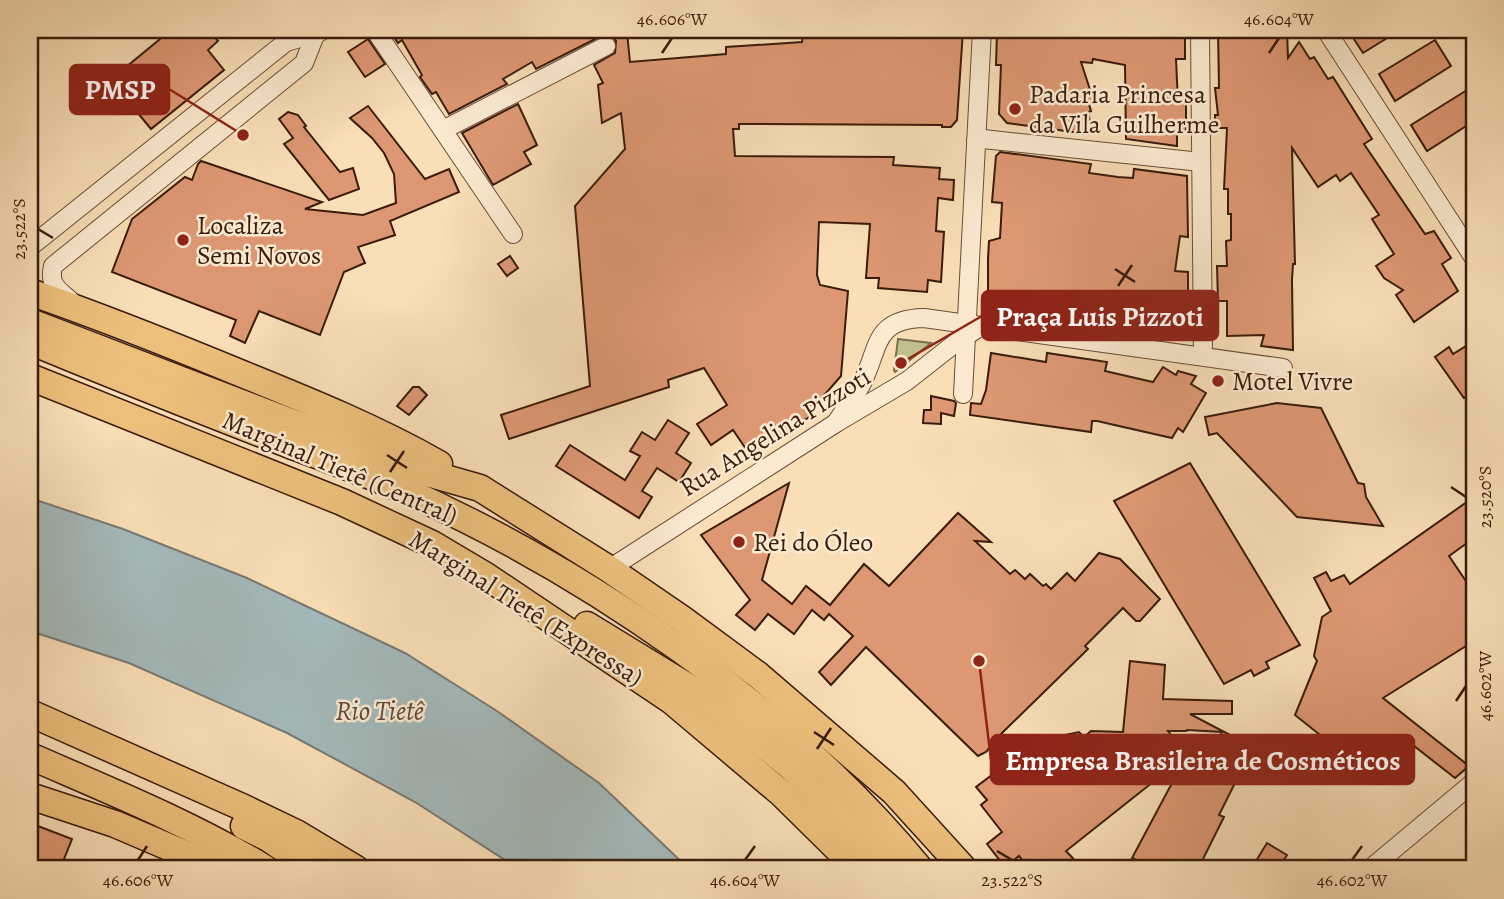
<svg xmlns="http://www.w3.org/2000/svg" width="1504" height="899" font-family="Alegreya,serif">
<style>
.green{fill:#c0c08c;stroke:#7d6e4c;stroke-width:2}
.water{fill:#a3b9ba;stroke:#797a74;stroke-width:2}
.building{fill:#dd9873;stroke:#3a1b0c;stroke-width:2}
.lines{fill:none;stroke-linecap:round;stroke-linejoin:round}
.minor-casing{stroke:#6a4c36;stroke-width:20}
.highway-casing{stroke:#3a1b0c;stroke-width:29}
.minor{stroke:#fbead0;stroke-width:18}
.highway{stroke:#ecbf7b;stroke-width:26}
.ticks{fill:none;stroke:#3a1b0c;stroke-width:2.5}
.poi-dot{fill:#8f2418;stroke:#fbead0;stroke-width:2.5}
.labels{text-anchor:middle;dominant-baseline:central;stroke-width:5;stroke-linejoin:round;paint-order:stroke}
.poi-label{font-size:26px;fill:#3a1b0c;stroke:#fbead0;text-anchor:start}
.street-label{font-size:26px;fill:#3a1b0c;stroke:#fbead0}
.water-label{font-size:28px;font-style:italic;fill:#5a4a40;stroke:#fbead0}
.leader{fill:none;stroke:#8f2418;stroke-width:2.5}
.callout-dot{fill:#8f2418;stroke:#fbead0;stroke-width:2.5}
.callout{fill:#8f2418;stroke:#8f2418;stroke-width:2.5}
.callout-label{font-size:28px;text-anchor:middle;font-weight:bold;fill:#fff}
.neatline{fill:none;stroke:#3a1b0c;stroke-width:2.5}
.ticks-label{font-size:18px;text-anchor:middle;fill:#3a1b0c}
</style>
<rect width="100%" height="100%" fill="#f9deb6"/>
<filter id="stains"><feTurbulence type="fractalNoise" baseFrequency=".00286" numOctaves="4"/><feColorMatrix values="0 0 0 0 .2 0 0 0 0 .09 0 0 0 0 .02 0 0 0 .5 -.17"/></filter>
<radialGradient id="worn" r=".72"><stop offset=".6" stop-color="#630" stop-opacity="0"/><stop offset="1" stop-color="#630" stop-opacity=".3"/></radialGradient>
<polygon class="green" points="898,339 931,343 895,372 894,370"/>
<polygon class="water" points="30,498 123,529 247,578 405,653 497,711 599,783 689,869 519,869 415,802 287,733 129,663 30,631"/>
<g class="building">
<polygon points="171,30 209,30 218,41 208,50 224,70 151,129 137,112 140,109 114,77"/>
<polygon points="389,30 619,30 619,32 627,32 630,62 726,54 726,47 802,42 803,30 833,30 851,33 851,30 963,30 957,120 951,127 942,127 942,125 739,124 739,129 733,129 735,156 894,157 893,165 940,168 939,179 954,180 953,200 938,198 936,231 944,232 941,282 928,280 927,292 878,288 879,278 866,278 870,224 819,222 817,275 820,285 848,291 841,376 820,400 806,408 811,416 750,455 733,430 711,445 697,424 727,405 704,368 668,380 669,387 509,439 501,415 590,386 575,206 625,149 621,113 602,123 598,85 603,83 594,65 615,53 616,41 612,36 601,36 536,69 532,62 503,79 507,84 449,114 436,92 432,94 420,77 422,75 402,40 398,43"/>
<polygon points="997,30 1185,30 1185,59 1176,59 1178,103 1186,103 1186,131 1177,132 1177,146 1126,139 1125,65 1093,59 1092,63 1081,62 1094,102 1089,104 1091,111 1088,112 1090,122 1085,123 1088,134 1007,123 999,114 1001,65 996,65"/>
<polygon points="1218,30 1287,30 1288,58 1299,42 1310,59 1314,57 1328,79 1333,77 1372,139 1364,144 1425,234 1434,231 1451,258 1442,264 1458,291 1414,322 1396,295 1403,290 1384,278 1376,266 1394,254 1372,219 1379,215 1351,173 1340,181 1336,175 1318,187 1292,148 1295,264 1293,264 1292,280 1293,350 1261,346 1264,335 1227,336 1227,301 1218,301 1217,266 1227,266 1226,241 1231,240 1231,214 1228,214 1228,189 1224,189 1227,128 1215,128 1215,115 1218,115 1215,88 1219,88"/>
<polygon points="1348,30 1400,30 1363,53"/>
<polygon points="368,39 385,64 365,77 348,52"/>
<polygon points="1435,40 1451,66 1395,101 1379,74"/>
<polygon points="1467,90 1474,101 1474,121 1427,151 1411,125"/>
<polygon points="518,104 537,145 524,152 531,164 493,185 462,133"/>
<polygon points="368,106 425,179 449,169 459,192 390,221 395,235 358,247 365,263 344,272 320,335 259,311 245,343 230,336 236,320 112,272 132,219 185,177 192,180 198,164 201,161 322,202 305,209 363,215 396,203 394,174 384,153 372,138 350,118"/>
<polygon points="288,112 298,115 306,126 304,127 340,172 353,168 359,189 329,200 284,144 293,138 279,119"/>
<polygon points="1000,152 1091,164 1089,173 1118,177 1133,178 1134,169 1187,176 1188,237 1180,236 1175,271 1188,272 1188,294 1186,300 1183,299 1179,332 1061,316 1063,305 1038,303 1037,312 994,305 988,295 988,259 989,241 1000,238 1002,203 992,202 996,156"/>
<polygon points="510,256 518,268 507,276 498,264"/>
<polygon points="1474,341 1474,391 1464,398 1435,357 1449,347 1453,354"/>
<polygon points="991,353 1046,362 1047,353 1107,362 1105,371 1153,382 1163,367 1176,375 1178,371 1196,376 1191,384 1206,393 1183,432 1178,428 1172,438 1097,421 1092,421 1091,432 970,415 971,403 981,404 986,390"/>
<polygon points="413,387 419,387 427,395 409,415 397,406"/>
<polygon points="931,396 954,401 956,403 954,416 941,413 941,424 923,423 924,410 931,410"/>
<polygon points="1277,403 1321,408 1358,483 1364,484 1366,497 1383,526 1297,517 1217,433 1209,435 1205,417"/>
<polygon points="668,420 689,433 676,453 691,463 679,482 657,468 642,491 652,497 639,518 556,466 570,445 625,480 640,456 630,451 642,432 655,440"/>
<polygon points="1190,463 1300,645 1266,662 1269,668 1254,676 1251,670 1224,684 1114,501"/>
<polygon points="789,483 762,580 792,604 806,586 830,605 864,564 889,586 958,513 991,542 975,541 1010,574 1015,570 1025,579 1030,574 1043,586 1046,584 1051,589 1067,573 1075,581 1099,553 1120,559 1160,599 1140,621 1136,621 1123,608 1085,646 1088,649 1002,733 986,752 978,756 866,647 831,685 819,672 853,636 829,614 824,620 812,610 794,634 768,614 755,630 736,615 750,600 701,535"/>
<polygon points="1474,497 1474,538 1449,556 1474,593 1474,641 1383,698 1469,766 1455,778 1400,735 1391,746 1374,737 1354,762 1295,715 1317,661 1314,656 1322,617 1331,611 1314,578 1326,572 1331,581 1344,575 1350,584"/>
<polygon points="1130,661 1165,665 1163,699 1232,701 1232,714 1190,714 1251,746 1243,767 1219,815 1224,817 1198,869 1154,869 1132,858 1187,755 1201,772 1222,732 1187,730 1186,731 1168,731 1187,755 1066,851 1083,869 1029,869 1019,856 1005,867 987,844 1002,832 981,805 987,800 976,787 1037,741 1079,732 1084,737 1091,731 1123,732"/>
<polygon points="30,823 72,839 60,869 30,869"/>
<polygon points="1267,843 1287,855 1278,869 1251,869"/>
</g>
<g class="lines">
<defs>
<g id="minor">
<polyline points="375,30 513,234"/>
<polyline points="1200,30 1203,355"/>
<polyline points="1326,30 1474,258"/>
<polyline points="443,130 606,46"/>
<polyline points="976,141 983,139 1201,162"/>
<polyline points="30,247 286,42 320,32"/>
<path d="M73,303C60,290 48,287 53,266L304,63L315,35"/>
<polyline points="963,394 982,30"/>
<path d="M836,423C844,410 854,398 861,385C880,349 872,319 924,318L1283,368"/>
<polyline points="609,569 836,423 907,381 958,341 980,327"/>
<polyline points="1370,869 1474,782"/>
</g>
<g id="highway">
<path d="M30,292C99,316 167,343 235,371C304,399 374,427 439,464"/>
<polyline points="30,322 366,451 417,470 480,488 609,569 682,619 758,675 894,792 964,869"/>
<path d="M30,341C116,377 203,411 290,445C327,459 363,472 399,488C587,571 790,710 920,869"/>
<polyline points="30,377 342,502 432,544 486,576 672,701 781,793 858,869"/>
<polyline points="587,625 703,696 790,766 894,869"/>
<polyline points="30,713 244,808 296,833 356,869"/>
<path d="M30,756C110,791 192,824 266,869"/>
<polyline points="30,796 115,824 220,869"/>
<polyline points="244,826 268,838 314,869"/>
</g>
</defs>
<use href="#minor" class="minor-casing"/>
<use href="#highway" class="highway-casing"/>
<use href="#minor" class="minor"/>
<use href="#highway" class="highway"/>
</g>
<path class="ticks" d="M662,53L672,38M1269,53L1279,38M38,229L53,238M1115,269L1135,282M1118,286L1132,265M387,455L407,468M390,472L404,451M1451,487L1466,497M1456,701L1466,686M814,732L834,745M817,749L831,728M997,851L1012,860M138,860L147,846M745,860L755,846M1352,860L1362,846"/>
<g class="poi-dot">
<circle cx="1015" cy="109" r="7"/>
<circle cx="183" cy="240" r="7"/>
<circle cx="1218" cy="381" r="7"/>
<circle cx="739" cy="542" r="7"/>
</g>
<g class="labels">
<g class="poi-label">
<text x="1029" y="94">Padaria Princesa<tspan x="1029" dy="30">da Vila Guilherme</tspan></text>
<text x="197" y="225">Localiza<tspan x="197" dy="30">Semi Novos</tspan></text>
<text x="1232" y="381">Motel Vivre</text>
<text x="753" y="542">Rei do Óleo</text>
</g>
<g class="street-label">
<text transform="translate(775 432) rotate(-32)">Rua Angelina Pizzoti</text>
<text transform="translate(340 468) rotate(23)">Marginal Tietê (Central)</text>
<text transform="translate(526 608) rotate(32)">Marginal Tietê (Expressa)</text>
</g>
<g class="water-label">
<text x="379" y="711">Rio Tietê</text>
</g>
</g>
<path class="leader" d="M243 135L169 89M901 363L982 316M979 661L991 760"/>
<g class="callout-dot">
<circle cx="243" cy="135" r="7"/>
<circle cx="901" cy="363" r="7"/>
<circle cx="979" cy="661" r="7"/>
</g>
<g class="callout">
<rect x="70" y="65" width="99" height="49" rx="7"/>
<rect x="982" y="291" width="236" height="49" rx="7"/>
<rect x="991" y="735" width="423" height="49" rx="7"/>
</g>
<g class="callout-label">
<text x="120" y="99">PMSP</text>
<text x="1100" y="326">Praça Luis Pizzoti</text>
<text x="1203" y="770">Empresa Brasileira de Cosméticos</text>
</g>
<rect width="1504" height="899" fill="none" stroke="#f9deb6" stroke-width="77"/>
<rect x="38" y="38" width="1428" height="822" class="neatline"/>
<g class="ticks-label">
<text x="672" y="25">46.606°W</text>
<text x="1279" y="25">46.604°W</text>
<text transform="translate(19 229) rotate(-90)" y="6">23.522°S</text>
<text transform="translate(1485 497) rotate(-90)" y="6">23.520°S</text>
<text transform="translate(1485 686) rotate(-90)" y="6">46.602°W</text>
<text x="138" y="886">46.606°W</text>
<text x="745" y="886">46.604°W</text>
<text x="1012" y="886">23.522°S</text>
<text x="1352" y="886">46.602°W</text>
</g>
<rect width="100%" height="100%" filter="url(#stains)"/>
<rect width="100%" height="100%" fill="url(#worn)"/>
</svg>
